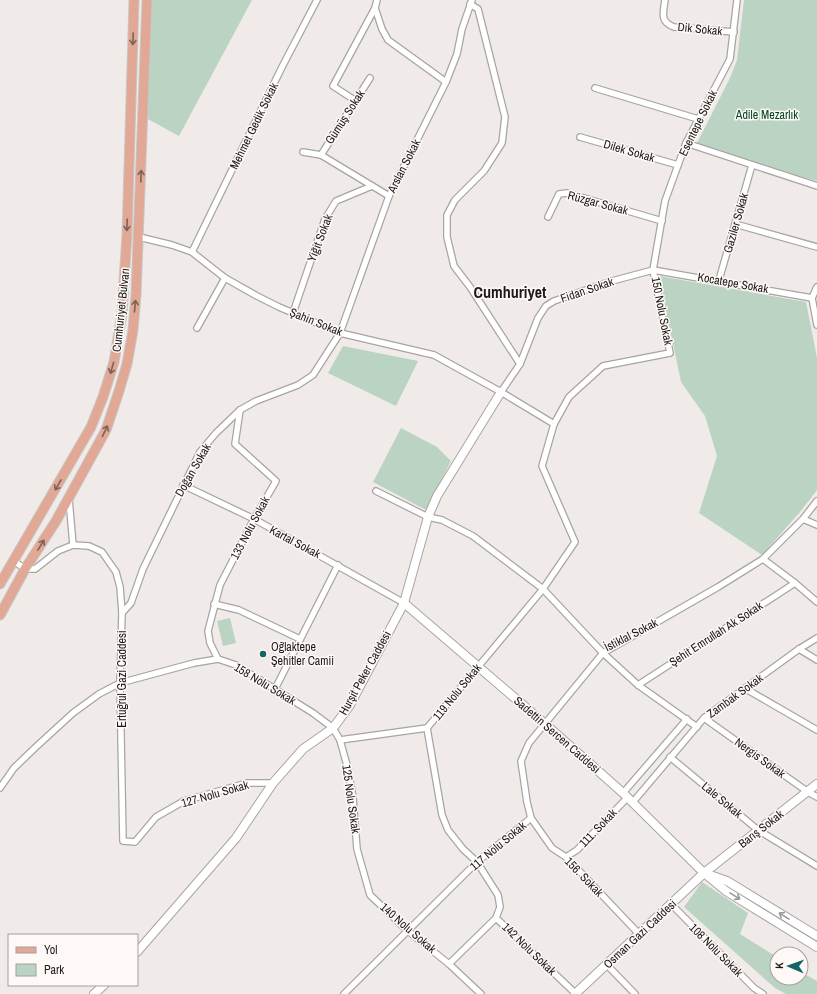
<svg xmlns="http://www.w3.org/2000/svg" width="817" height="994" font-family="'Archivo Narrow',sans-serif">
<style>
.green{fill:#bad3c2}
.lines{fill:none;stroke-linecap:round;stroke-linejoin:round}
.street-casing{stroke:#a9a4a2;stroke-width:8}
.secondary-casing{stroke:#a9a4a2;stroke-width:10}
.primary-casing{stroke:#c9c8c8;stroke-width:11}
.street{stroke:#fff;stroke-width:5.5}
.secondary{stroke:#fff;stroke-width:8}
.primary{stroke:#e0a895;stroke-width:9}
.oneway{stroke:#7e6157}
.oneway2{stroke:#999898}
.poi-dot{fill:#156464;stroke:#fef9f6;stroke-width:1.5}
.labels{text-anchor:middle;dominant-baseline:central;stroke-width:3;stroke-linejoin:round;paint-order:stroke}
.street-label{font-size:12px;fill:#1c1a19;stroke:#fef9f6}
.park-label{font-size:12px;fill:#004325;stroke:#fef9f6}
.poi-label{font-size:12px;fill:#1c1a19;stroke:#fef9f6;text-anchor:start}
.district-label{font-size:16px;font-weight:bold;fill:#1c1a19;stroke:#fef9f6}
</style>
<rect width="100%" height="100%" fill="#f0ebe9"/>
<g class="green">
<polygon points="152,0 252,0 179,136 146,118"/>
<polygon points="744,0 817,0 817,181 748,163 697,143 730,78 737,60"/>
<polygon points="659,276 806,302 817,358 817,490 800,512 762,555 699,513 717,456 705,416 681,382"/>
<polygon points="343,346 418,361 396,406 328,373"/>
<polygon points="401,428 437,447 451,461 426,510 373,482"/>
<polygon points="230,618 236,643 223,646 217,621"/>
<polygon points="702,882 748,913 740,934 777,957 777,978 801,978 801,972 817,981 817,994 786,994 775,988 684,907"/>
</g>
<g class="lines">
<defs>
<g id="street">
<polyline points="377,0 375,8 382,29 388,40 446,82"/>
<path d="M665,0C663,13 660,22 674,27L734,32"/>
<polyline points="470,4 478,9 505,117 502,143 484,171 455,200 447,215 447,237 454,266 470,287 520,364"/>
<polyline points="595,88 698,119"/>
<polyline points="356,101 333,86 375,8"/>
<polyline points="580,137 678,165"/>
<polyline points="686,143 817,186"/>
<polyline points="303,152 321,155 389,196"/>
<polyline points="321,155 370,78"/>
<polyline points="548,217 559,194 567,193 662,221"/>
<polyline points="735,224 817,247"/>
<polyline points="139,237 172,245 192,252 225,278 257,296 279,307 340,333 434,355 501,392 554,424"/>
<polyline points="192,252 282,67 317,0"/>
<polyline points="719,280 752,165"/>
<polyline points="817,287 812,298 817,325"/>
<polyline points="293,313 325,219 336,201 372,186"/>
<polyline points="197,328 225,278"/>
<polyline points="501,392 520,364 538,318 546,306 554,301 612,281 653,270 812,298"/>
<polyline points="183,485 254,519 404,603"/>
<polyline points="376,491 428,517 442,520 473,536 543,589 603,653 718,587 763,559 803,519 817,501"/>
<polyline points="69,499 73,545"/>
<polyline points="803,519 817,525"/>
<polyline points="763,559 795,583 817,602"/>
<polyline points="14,561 25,569 35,569 58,551 73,545 89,546 102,552 116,572 120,587 122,613 120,683 123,841 135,842 156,817 184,801 247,783 273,783"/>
<polyline points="214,604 239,610 300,639"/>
<polyline points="122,613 131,603 143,569 200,452 216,433 240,410 256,401 298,385 313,375 340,333 389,196 446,82 457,54 462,29 472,0"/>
<polyline points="799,649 817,660"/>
<polyline points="218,659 210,643 208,631 220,585 254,519 276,481 235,444 240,410"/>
<polyline points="638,685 795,583"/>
<polyline points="275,689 338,565"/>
<polyline points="746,689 817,730"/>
<polyline points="704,718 808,792 817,797"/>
<polyline points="427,728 442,815 448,830 463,849 477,862 498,895 500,907 496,918 576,994"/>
<polyline points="340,740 427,728 543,589 575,542 542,466 554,424 569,397 603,366 670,353 653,270 665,201 686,143 730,59 737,0"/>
<polyline points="670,757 758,830 817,866"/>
<polyline points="0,788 14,768 38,745 73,713 99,694 120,683 194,663 218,659 236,665 313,713 333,728 340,740 348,769 353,798 357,849 370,895 408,931 449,964 481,994"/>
<polyline points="623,793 687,719"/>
<polyline points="633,802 704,718 799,649 817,638"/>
<polyline points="531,818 552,848 566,857 639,934"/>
<polyline points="566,857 577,850 628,797"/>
<polyline points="671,904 754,988 763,994"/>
<polyline points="449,964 496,918"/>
<polyline points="607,965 635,994"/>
<polyline points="344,994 477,862 531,818 527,802 521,761 529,743 603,653 638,685 697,727"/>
</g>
<g id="secondary">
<polyline points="404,603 544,723 623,793 704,873 726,891 817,947"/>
<polyline points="710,875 727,881 817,936"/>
<polyline points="137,952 236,838 273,783 303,749 333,728 350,705 404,603 428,517 437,496 501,392"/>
<polyline points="94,994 104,985"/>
<polyline points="575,994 704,873 817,784"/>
</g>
<g id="primary">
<polyline points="0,584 91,427 103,397 114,362 122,314 127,234 134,0"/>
<polyline points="0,615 25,569 56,521 106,430 119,391 127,364 133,330 136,295 147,0"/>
</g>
</defs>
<use href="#street" class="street-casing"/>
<use href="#secondary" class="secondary-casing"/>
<use href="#primary" class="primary-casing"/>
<use href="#street" class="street"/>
<use href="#secondary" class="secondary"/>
<use href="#primary" class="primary"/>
</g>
<defs><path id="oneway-shaft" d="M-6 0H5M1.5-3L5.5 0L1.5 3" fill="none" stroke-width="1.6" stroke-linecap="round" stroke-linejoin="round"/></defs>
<g class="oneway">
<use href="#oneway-shaft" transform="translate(133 39) rotate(92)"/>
<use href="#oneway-shaft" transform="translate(141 176) rotate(-88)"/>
<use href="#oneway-shaft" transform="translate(127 225) rotate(92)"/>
<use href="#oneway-shaft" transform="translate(135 306) rotate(-85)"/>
<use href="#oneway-shaft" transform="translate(112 368) rotate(106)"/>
<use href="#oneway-shaft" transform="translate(105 431) rotate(-65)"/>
<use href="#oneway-shaft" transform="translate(58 485) rotate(120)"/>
<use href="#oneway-shaft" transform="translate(41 545) rotate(-58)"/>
</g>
<g class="oneway2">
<use href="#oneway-shaft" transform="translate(735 896) rotate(32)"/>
<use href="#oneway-shaft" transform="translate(784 916) rotate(-148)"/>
</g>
<circle class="poi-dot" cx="263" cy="654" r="4"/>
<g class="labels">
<g class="street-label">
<text transform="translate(700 29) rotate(6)">Dik Sokak</text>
<text transform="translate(345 117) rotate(-57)">Gümüş Sokak</text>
<text transform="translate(698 123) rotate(-64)">Esentepe Sokak</text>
<text transform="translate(254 126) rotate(-64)">Mehmet Gedik Sokak</text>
<text transform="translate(629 151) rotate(16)">Dilek Sokak</text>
<text transform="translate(404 166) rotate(-63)">Arslan Sokak</text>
<text transform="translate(598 203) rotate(15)">Rüzgar Sokak</text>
<text transform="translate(736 223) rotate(-74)">Gaziler Sokak</text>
<text transform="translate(320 238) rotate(-69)">Yiğit Sokak</text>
<text transform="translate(733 283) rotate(10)">Kocatepe Sokak</text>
<text transform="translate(587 290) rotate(-19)">Fidan Sokak</text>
<text transform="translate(121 310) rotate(-84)">Cumhuriyet Bulvarı</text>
<text transform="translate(662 311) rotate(79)">150 Nolu Sokak</text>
<text transform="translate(316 322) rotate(22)">Şahin Sokak</text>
<text transform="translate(193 470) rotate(-60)">Doğan Sokak</text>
<text transform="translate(250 528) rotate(-62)">133 Nolu Sokak</text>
<text transform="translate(295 542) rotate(28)">Kartal Sokak</text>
<text transform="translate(716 634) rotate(-33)">Şehit Emrullah Ak Sokak</text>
<text transform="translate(631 635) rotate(-27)">İstiklal Sokak</text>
<text transform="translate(365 673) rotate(-61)">Hurşit Peker Caddesi</text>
<text transform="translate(122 679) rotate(-90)">Ertuğrul Gazi Caddesi</text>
<text transform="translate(265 684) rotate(31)">158 Nolu Sokak</text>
<text transform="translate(457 692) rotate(-51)">119 Nolu Sokak</text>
<text transform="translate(735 696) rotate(-36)">Zambak Sokak</text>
<text transform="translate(557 735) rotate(41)">Sadettin Sercen Caddesi</text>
<text transform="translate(760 758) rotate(36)">Nergis Sokak</text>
<text transform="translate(215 794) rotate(-16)">127 Nolu Sokak</text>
<text transform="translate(351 799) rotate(82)">125 Nolu Sokak</text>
<text transform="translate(722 800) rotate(40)">Lale Sokak</text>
<text transform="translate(598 828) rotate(-46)">111. Sokak</text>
<text transform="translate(761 829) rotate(-38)">Barış Sokak</text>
<text transform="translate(498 846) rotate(-40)">117 Nolu Sokak</text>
<text transform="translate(584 877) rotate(46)">156. Sokak</text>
<text transform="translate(408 928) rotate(41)">140 Nolu Sokak</text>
<text transform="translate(640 934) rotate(-43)">Osman Gazi Caddesi</text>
<text transform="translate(529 949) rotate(44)">142 Nolu Sokak</text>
<text transform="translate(716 950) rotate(45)">108 Nolu Sokak</text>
</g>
<g class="park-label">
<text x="767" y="115">Adile Mezarlık</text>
</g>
<g class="poi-label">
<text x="271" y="647">Oğlaktepe<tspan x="271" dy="14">Şehitler Camii</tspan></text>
</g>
<g class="district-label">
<text x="510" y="292">Cumhuriyet</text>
</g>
</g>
<rect x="8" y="934" width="130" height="52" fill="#fef9f6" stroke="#a4a09e"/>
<rect x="16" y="947" width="20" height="6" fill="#e0a895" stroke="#a4a09e"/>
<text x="44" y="954" font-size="12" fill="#1c1a19">Yol</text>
<rect x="16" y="964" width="20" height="12" fill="#bad3c2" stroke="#a4a09e"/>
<text x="44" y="974" font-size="12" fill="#1c1a19">Park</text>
<g transform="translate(789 966) rotate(272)"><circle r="19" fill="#fef9f6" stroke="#a4a09e"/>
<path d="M0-3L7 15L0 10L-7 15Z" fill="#156464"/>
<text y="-6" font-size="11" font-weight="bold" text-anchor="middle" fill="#1c1a19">K</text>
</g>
</svg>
